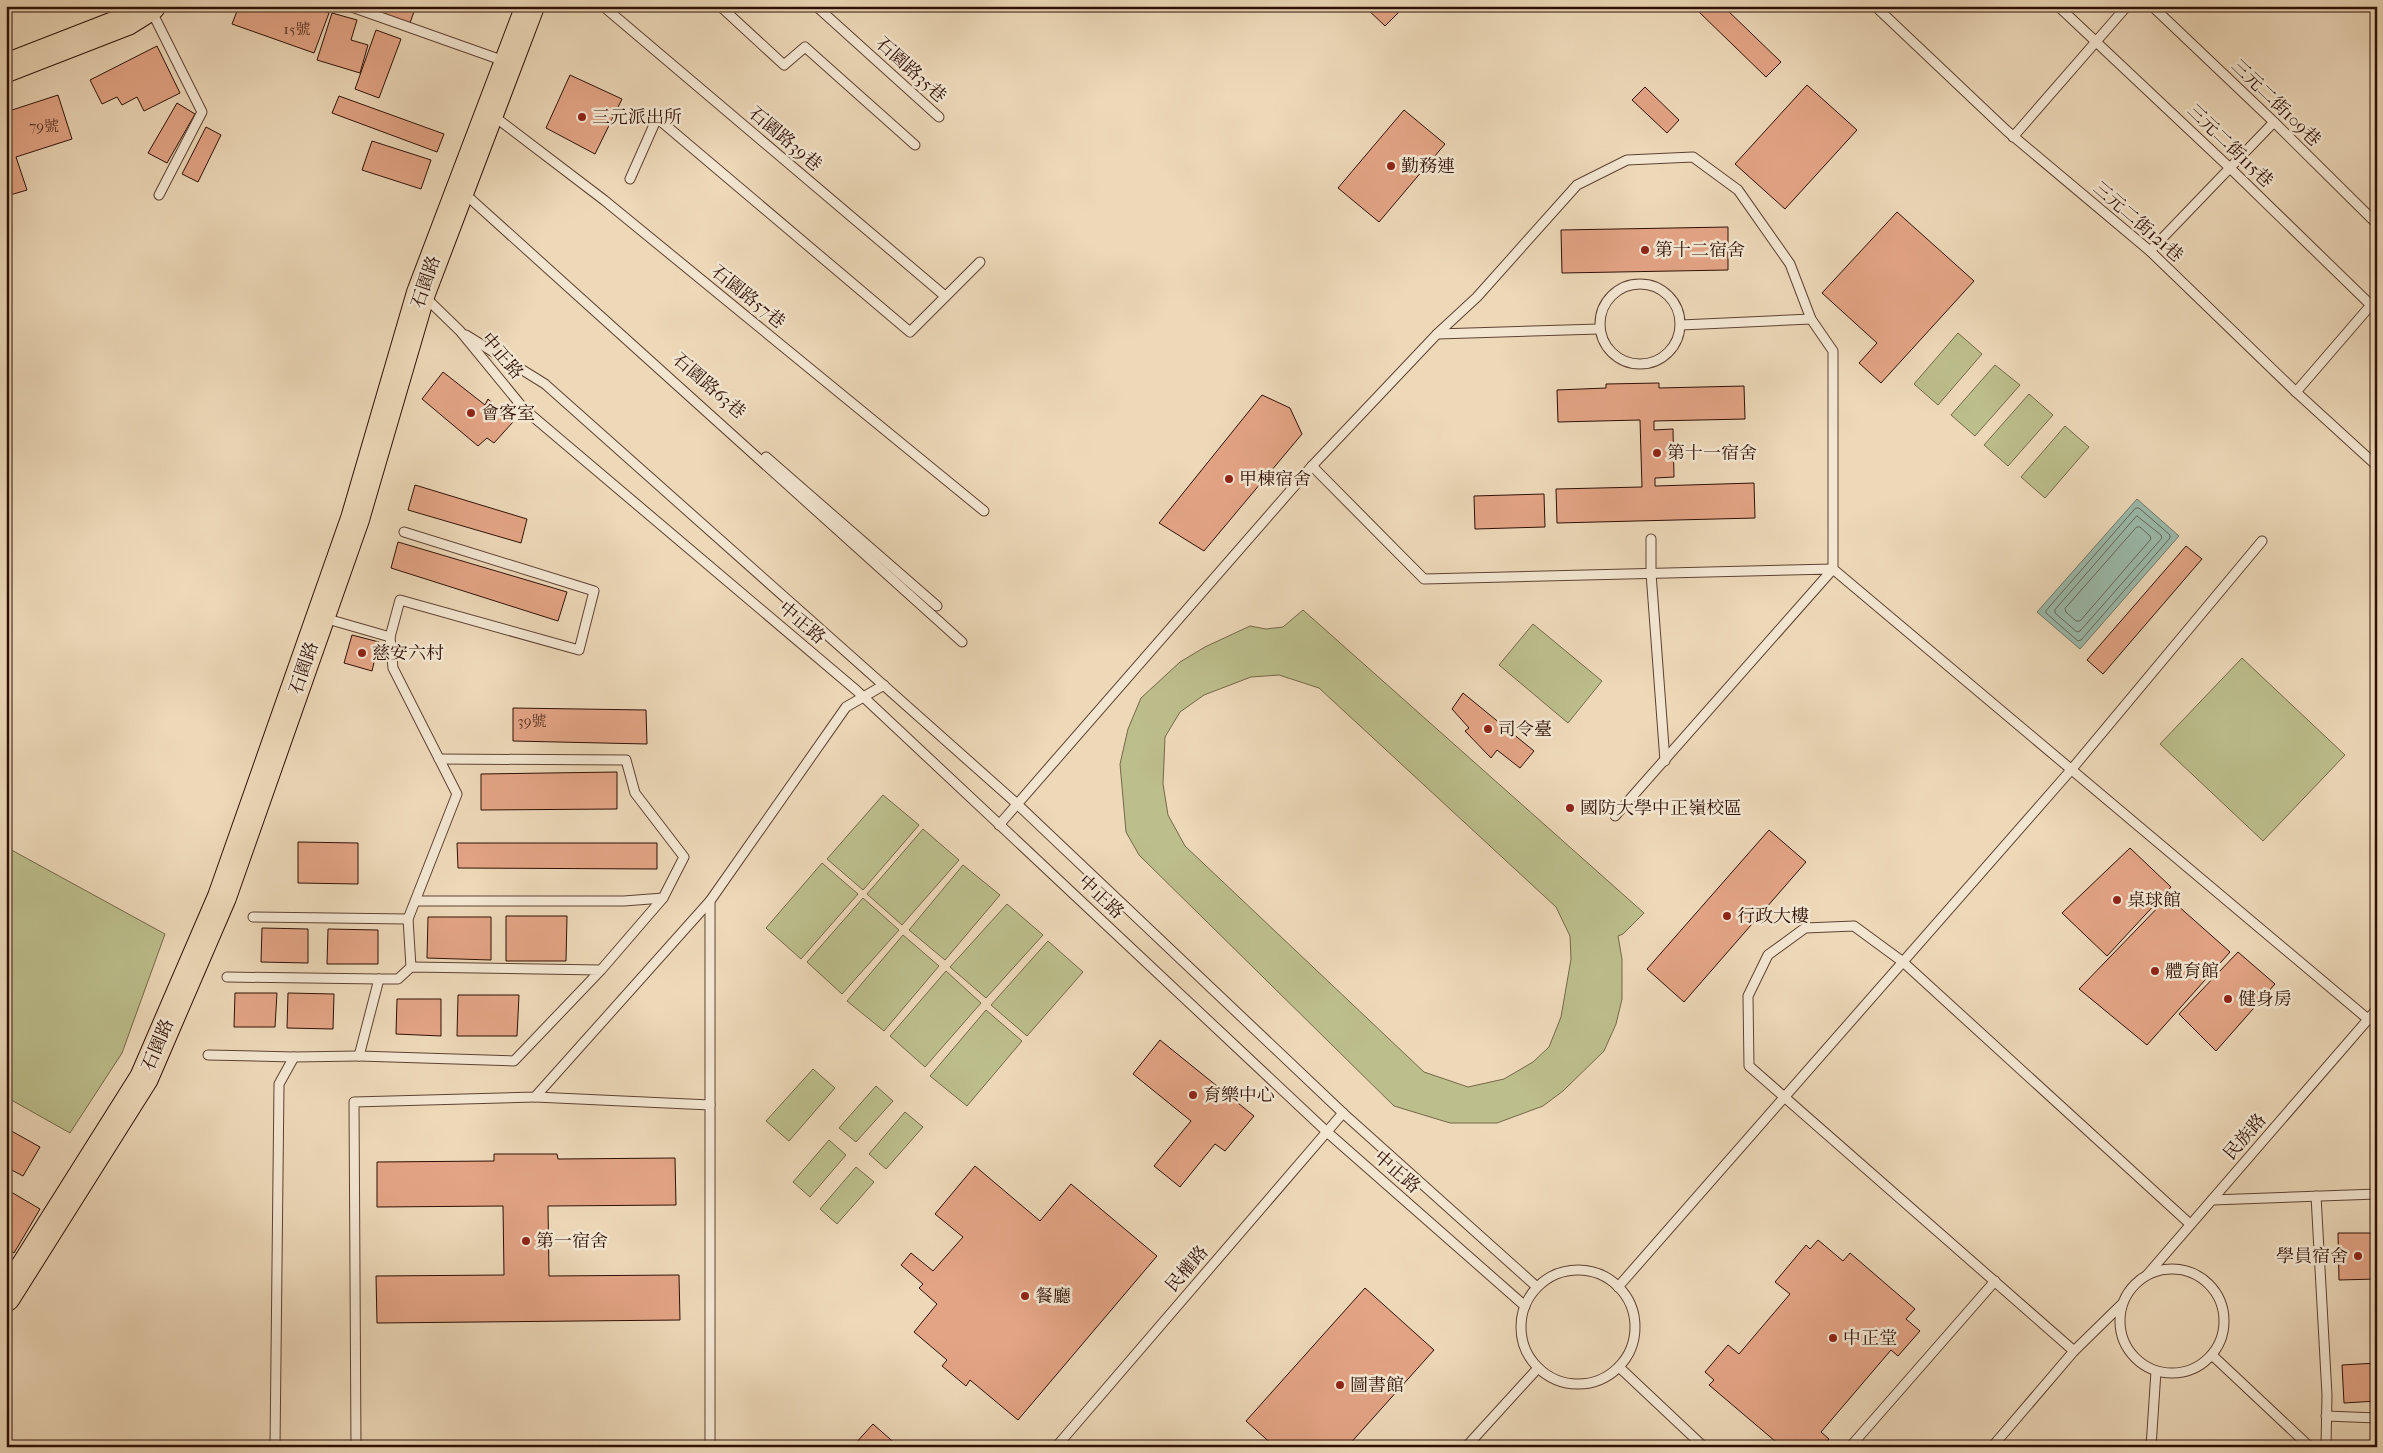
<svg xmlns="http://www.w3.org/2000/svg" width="2383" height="1453" font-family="'IM FELL French Canon','Noto Serif TC',serif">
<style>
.green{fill:#bcbe8c;stroke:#756748;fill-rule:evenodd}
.water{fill:#9abaab;stroke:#6f7669}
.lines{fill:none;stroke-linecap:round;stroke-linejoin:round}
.shore{stroke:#646558;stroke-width:1}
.building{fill:#e3a485;stroke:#2e1005}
.lane-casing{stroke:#5e4232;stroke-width:11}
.primary-casing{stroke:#2e1005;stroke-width:30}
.lane{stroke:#f3e6d1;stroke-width:9}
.primary{stroke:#edd8b8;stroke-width:28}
.poi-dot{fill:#8f2418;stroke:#f3e6d1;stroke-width:2}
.labels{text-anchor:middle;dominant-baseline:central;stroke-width:5;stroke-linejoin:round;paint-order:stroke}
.number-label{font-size:15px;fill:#5b3525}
.street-label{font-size:18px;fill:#2e1005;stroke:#f3e6d1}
.poi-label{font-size:18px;fill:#2e1005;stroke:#f3e6d1;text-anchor:start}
</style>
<rect width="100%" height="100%" fill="#edd8b8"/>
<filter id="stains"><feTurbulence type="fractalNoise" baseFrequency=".004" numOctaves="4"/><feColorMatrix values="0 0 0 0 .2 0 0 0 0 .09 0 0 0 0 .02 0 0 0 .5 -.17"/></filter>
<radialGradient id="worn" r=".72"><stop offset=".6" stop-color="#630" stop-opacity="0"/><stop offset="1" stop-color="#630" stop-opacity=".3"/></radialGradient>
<g class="green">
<polygon points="1958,333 1982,354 1938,405 1914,384"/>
<polygon points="1995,365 2020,385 1975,436 1951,415"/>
<polygon points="2029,394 2053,415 2008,466 1984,445"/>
<polygon points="2065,426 2089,447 2045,498 2021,477"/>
<path d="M1303,610L1644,913L1623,934L1618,936L1622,959V999L1616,1024L1604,1051L1563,1091L1543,1106L1497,1123H1450L1394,1106L1139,855L1126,832L1120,764L1128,729L1141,698L1180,662L1205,647L1250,626L1266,629L1283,627ZM1279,675L1319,688L1556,907L1570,936L1571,959L1561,1017L1549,1047L1533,1062L1504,1079L1468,1087L1424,1072L1185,846L1168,815L1163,784L1165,737L1180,712L1204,695L1251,677Z"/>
<polygon points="1533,624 1602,681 1568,723 1499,665"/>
<polygon points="2242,658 2345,755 2263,841 2160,744"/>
<polygon points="883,795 919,825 863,890 827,859"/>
<polygon points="923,829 959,860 902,925 867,894"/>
<polygon points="6,847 165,934 122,1053 70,1133 6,1097"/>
<polygon points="822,863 858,894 801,959 766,928"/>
<polygon points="963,865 1000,895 945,960 909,930"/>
<polygon points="863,898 899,930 842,994 807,962"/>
<polygon points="1007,904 1043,935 986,998 950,967"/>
<polygon points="903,935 939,966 884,1031 847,1001"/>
<polygon points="1048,941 1083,972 1027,1036 991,1005"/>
<polygon points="946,971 981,1003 925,1067 890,1036"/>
<polygon points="986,1010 1022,1041 967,1106 930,1076"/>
<polygon points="813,1069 835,1088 789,1141 766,1121"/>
<polygon points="876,1086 893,1101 856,1142 839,1128"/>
<polygon points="905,1112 923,1127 886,1169 869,1154"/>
<polygon points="829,1140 846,1155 810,1197 793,1182"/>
<polygon points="856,1167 874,1182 837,1224 820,1209"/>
</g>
<polygon class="water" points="2137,499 2179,536 2080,649 2037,612"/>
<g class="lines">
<g class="shore">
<polygon points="2136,508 2139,508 2170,535 2170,538 2081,640 2078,641 2046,613 2046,611"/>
<polygon points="2137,516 2161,535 2162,538 2080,631 2077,632 2055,613 2055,610"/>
<polygon points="2137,527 2140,527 2150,536 2151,539 2080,621 2076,621 2066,612 2065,609"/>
</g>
</g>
<g class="building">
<polygon points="239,6 311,6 329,13 314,53 232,24"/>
<polygon points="363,6 416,6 410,23"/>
<polygon points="1364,6 1405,6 1385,26"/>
<polygon points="1705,6 1723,6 1781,62 1766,77 1699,12"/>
<polygon points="332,13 357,20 351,40 368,45 360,73 317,60"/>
<polygon points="376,30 401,39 379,98 355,89"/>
<polygon points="157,46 180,93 144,111 137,97 122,105 117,97 102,104 90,80"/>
<polygon points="570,75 622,99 595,154 546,128"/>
<polygon points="1807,85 1857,130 1785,209 1735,164"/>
<polygon points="1645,87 1679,120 1667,133 1632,100"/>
<polygon points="58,95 72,139 16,157 27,190 10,195 6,184 6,112"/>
<polygon points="339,96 444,134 437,152 332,113"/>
<polygon points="177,103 195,114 167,163 148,153"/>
<polygon points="1404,110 1445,144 1379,222 1338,188"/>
<polygon points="206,127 221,135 198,182 182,174"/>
<polygon points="372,141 431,160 421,189 362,170"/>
<polygon points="1897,212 1974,281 1881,383 1859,363 1877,343 1822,293"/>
<polygon points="1728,227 1728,270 1562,273 1561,230"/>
<polygon points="443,372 485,405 488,399 513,422 494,443 487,438 478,446 422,399"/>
<polygon points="1659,383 1659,388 1744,386 1745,419 1654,421 1654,430 1673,429 1674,477 1655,478 1655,486 1754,483 1755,518 1557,523 1556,489 1642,487 1640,420 1558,422 1557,390 1606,388 1606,384"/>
<polygon points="1262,395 1290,408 1302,434 1204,551 1159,523"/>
<polygon points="415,485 527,519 521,543 408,510"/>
<polygon points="1544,494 1545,527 1475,529 1474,496"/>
<polygon points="398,542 567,592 558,621 391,568"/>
<polygon points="2186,546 2202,559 2103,674 2087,660"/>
<polygon points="352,635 379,642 372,671 344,663"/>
<polygon points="1463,693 1534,751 1520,768 1497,750 1491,758 1465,731 1469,728 1452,709"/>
<polygon points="513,708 646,710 647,744 513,741"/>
<polygon points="617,772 617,809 481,810 481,774"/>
<polygon points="1769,830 1806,862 1684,1002 1647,969"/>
<polygon points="298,842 358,843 358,884 298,883"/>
<polygon points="457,843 657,843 657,869 458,868"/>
<polygon points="2130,848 2171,887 2107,956 2062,913"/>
<polygon points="2168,897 2230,952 2147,1045 2079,989"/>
<polygon points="506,916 567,916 566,961 506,961"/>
<polygon points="428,917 491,917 491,960 427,958"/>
<polygon points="262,928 308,929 308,963 261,962"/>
<polygon points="328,929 378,930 378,964 327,964"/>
<polygon points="2238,952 2275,984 2216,1051 2179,1014"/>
<polygon points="235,993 277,993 275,1027 234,1027"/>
<polygon points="288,993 334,994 333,1029 287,1028"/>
<polygon points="458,995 519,995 517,1036 457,1036"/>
<polygon points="397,999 441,999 441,1036 396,1034"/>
<polygon points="1160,1040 1254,1116 1225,1151 1215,1144 1180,1187 1154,1166 1191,1121 1133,1074"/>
<polygon points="6,1128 40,1147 23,1176 6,1167"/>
<polygon points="494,1154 557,1154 558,1159 675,1158 676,1205 548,1206 549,1276 679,1275 680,1320 377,1323 376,1276 504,1275 503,1206 377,1207 377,1162 494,1161"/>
<polygon points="975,1166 1040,1221 1071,1184 1157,1256 1018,1420 970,1380 966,1386 942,1366 947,1360 914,1332 937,1304 919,1288 923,1284 901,1265 911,1253 933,1271 963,1237 935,1214"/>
<polygon points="6,1189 40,1209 14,1253 6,1248"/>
<polygon points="2338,1233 2377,1233 2377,1279 2339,1280"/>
<polygon points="1818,1240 1843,1261 1850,1253 1915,1309 1906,1319 1920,1331 1898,1356 1891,1350 1821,1432 1829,1439 1822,1447 1782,1447 1709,1385 1714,1380 1705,1372 1728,1345 1739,1354 1790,1294 1775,1282 1806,1245 1810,1249"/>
<polygon points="1365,1288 1434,1350 1347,1447 1275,1447 1246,1421"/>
<polygon points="2377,1363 2377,1401 2344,1403 2342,1365"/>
<polygon points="873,1424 899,1447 855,1447 854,1445"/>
<polygon points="375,1443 678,1444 678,1447 375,1447"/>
</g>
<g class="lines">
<defs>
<g id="lane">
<polyline points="349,6 507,62"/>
<polyline points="603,6 945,296"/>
<polyline points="720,6 784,65 805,47 915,145"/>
<polyline points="816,6 939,117"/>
<polyline points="1875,6 2007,131 2150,251 2296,392 2377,466"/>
<polyline points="2058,6 2230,168 2377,311"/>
<polyline points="2152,6 2274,122 2377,224"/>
<polyline points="151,10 202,112 159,195"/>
<polyline points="491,114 604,200 984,511"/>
<polyline points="2013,137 2127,6"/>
<polyline points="630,179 657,118 910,332 980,262"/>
<polyline points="464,193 962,642"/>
<polyline points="2150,251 2274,122"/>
<circle cx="1640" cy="324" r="40"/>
<polyline points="425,297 460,331 524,409 856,690 1327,1132 1525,1306"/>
<polyline points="1681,325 1811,319"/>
<polyline points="1437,334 1599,329"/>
<polyline points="466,335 545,384 1016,803 1343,1113 1537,1287"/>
<polyline points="2296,392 2377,298"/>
<polyline points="766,457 937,606"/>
<polyline points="1312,466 1424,579 1833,569 1615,816"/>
<polyline points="1651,539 1651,573 1665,761"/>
<polyline points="390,637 400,600 579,650 594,591 404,532"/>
<polyline points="999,825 1312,466 1437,334 1477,297 1577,185 1627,160 1693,157 1738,190 1790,264 1811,319 1833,351 1833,569 2369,1020"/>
<polyline points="416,901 624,901 663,898 684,857 635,793 626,760 439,759"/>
<polyline points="253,917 408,919 457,794 393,668 390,637 324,618"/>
<polyline points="408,919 411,967"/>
<polyline points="601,970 411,967 398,979 379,979 359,1056 514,1061 601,970 663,898"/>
<polyline points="227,977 379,979"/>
<polyline points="208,1055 294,1057 359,1056"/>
<polyline points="535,1097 710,1105"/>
<polyline points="2316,1196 2327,1395 2326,1447"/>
<polyline points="2212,1200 2377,1194"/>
<circle cx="2172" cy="1321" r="52"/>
<circle cx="1578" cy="1327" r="57"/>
<polyline points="2147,1275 2377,1009"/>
<polyline points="1618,1287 2071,770 2262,541"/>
<polyline points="2074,1351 1749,1066 1748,996 1768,955 1805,928 1854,926 1903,962 2190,1224"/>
<polyline points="2212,1355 2310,1447"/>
<polyline points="1619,1367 1704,1447"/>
<polyline points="2326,1416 2377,1418"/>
<polyline points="275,1447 279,1084 294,1057"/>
<polyline points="356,1447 354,1102 535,1097 710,901"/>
<polyline points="710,1447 710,901 846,707 884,685"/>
<polyline points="1056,1447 1343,1113"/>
<polyline points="1466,1447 1538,1368"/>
<polyline points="1850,1447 1995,1281"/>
<polyline points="1992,1447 2074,1351 2122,1304"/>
<polyline points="2151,1447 2156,1371"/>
</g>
<g id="primary">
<polyline points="6,68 127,21 151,6"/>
<polyline points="6,1297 144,1078 222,897 355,519 421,293 530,6"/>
</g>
</defs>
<use href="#lane" class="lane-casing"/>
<use href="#primary" class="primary-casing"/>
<use href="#lane" class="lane"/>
<use href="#primary" class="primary"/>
</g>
<g class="poi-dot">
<circle cx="582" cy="117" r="5"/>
<circle cx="1391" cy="166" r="5"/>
<circle cx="1645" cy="250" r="5"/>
<circle cx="471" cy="413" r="5"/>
<circle cx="1657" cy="453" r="5"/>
<circle cx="1229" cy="479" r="5"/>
<circle cx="362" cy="653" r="5"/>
<circle cx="1488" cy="729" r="5"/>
<circle cx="1570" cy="808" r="5"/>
<circle cx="2117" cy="900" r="5"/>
<circle cx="1727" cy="916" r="5"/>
<circle cx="2155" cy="971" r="5"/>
<circle cx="2228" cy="999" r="5"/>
<circle cx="1193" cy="1095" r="5"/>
<circle cx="526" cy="1241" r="5"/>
<circle cx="2358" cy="1256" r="5"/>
<circle cx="1025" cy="1296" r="5"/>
<circle cx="1833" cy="1338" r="5"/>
<circle cx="1340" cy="1385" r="5"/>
</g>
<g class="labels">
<g class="number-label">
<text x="297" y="29">15號</text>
<text x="44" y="126">79號</text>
<text x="532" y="721">39號</text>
</g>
<g class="street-label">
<text transform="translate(911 70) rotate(42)">石園路35巷</text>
<text transform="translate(2276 103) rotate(44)">三元二街109巷</text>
<text transform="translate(785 139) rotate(40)">石園路39巷</text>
<text transform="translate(2230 146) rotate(44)">三元二街115巷</text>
<text transform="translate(2138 222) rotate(41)">三元二街121巷</text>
<text transform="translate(426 282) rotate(-71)">石園路</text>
<text transform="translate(748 297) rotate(39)">石園路57巷</text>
<text transform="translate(502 356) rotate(50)">中正路</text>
<text transform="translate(709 386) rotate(41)">石園路63巷</text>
<text transform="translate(802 623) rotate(40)">中正路</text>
<text transform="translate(304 668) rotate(-71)">石園路</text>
<text transform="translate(1101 897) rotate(43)">中正路</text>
<text transform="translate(158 1045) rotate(-67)">石園路</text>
<text transform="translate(2245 1137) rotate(-49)">民族路</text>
<text transform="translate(1397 1172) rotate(41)">中正路</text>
<text transform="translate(1187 1269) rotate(-49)">民權路</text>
</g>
<g class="poi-label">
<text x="592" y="117">三元派出所</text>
<text x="1401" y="166">勤務連</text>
<text x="1655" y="250">第十二宿舍</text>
<text x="481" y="413">會客室</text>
<text x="1667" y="453">第十一宿舍</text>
<text x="1239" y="479">甲棟宿舍</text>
<text x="372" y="653">慈安六村</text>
<text x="1498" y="729">司令臺</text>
<text x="1580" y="808">國防大學中正嶺校區</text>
<text x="2127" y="900">桌球館</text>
<text x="1737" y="916">行政大樓</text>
<text x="2165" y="971">體育館</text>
<text x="2238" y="999">健身房</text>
<text x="1203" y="1095">育樂中心</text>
<text x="536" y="1241">第一宿舍</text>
<text x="2348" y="1256" text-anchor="end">學員宿舍</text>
<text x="1035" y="1296">餐廳</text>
<text x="1843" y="1338">中正堂</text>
<text x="1350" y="1385">圖書館</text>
</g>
</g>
<rect width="2383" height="1453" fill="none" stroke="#edd8b8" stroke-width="25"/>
<rect x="8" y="8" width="2368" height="1438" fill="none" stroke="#2e1005" stroke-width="2.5"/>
<rect x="12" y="12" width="2358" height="1428" fill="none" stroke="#2e1005"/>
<rect width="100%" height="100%" filter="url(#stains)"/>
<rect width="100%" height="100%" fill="url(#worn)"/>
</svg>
